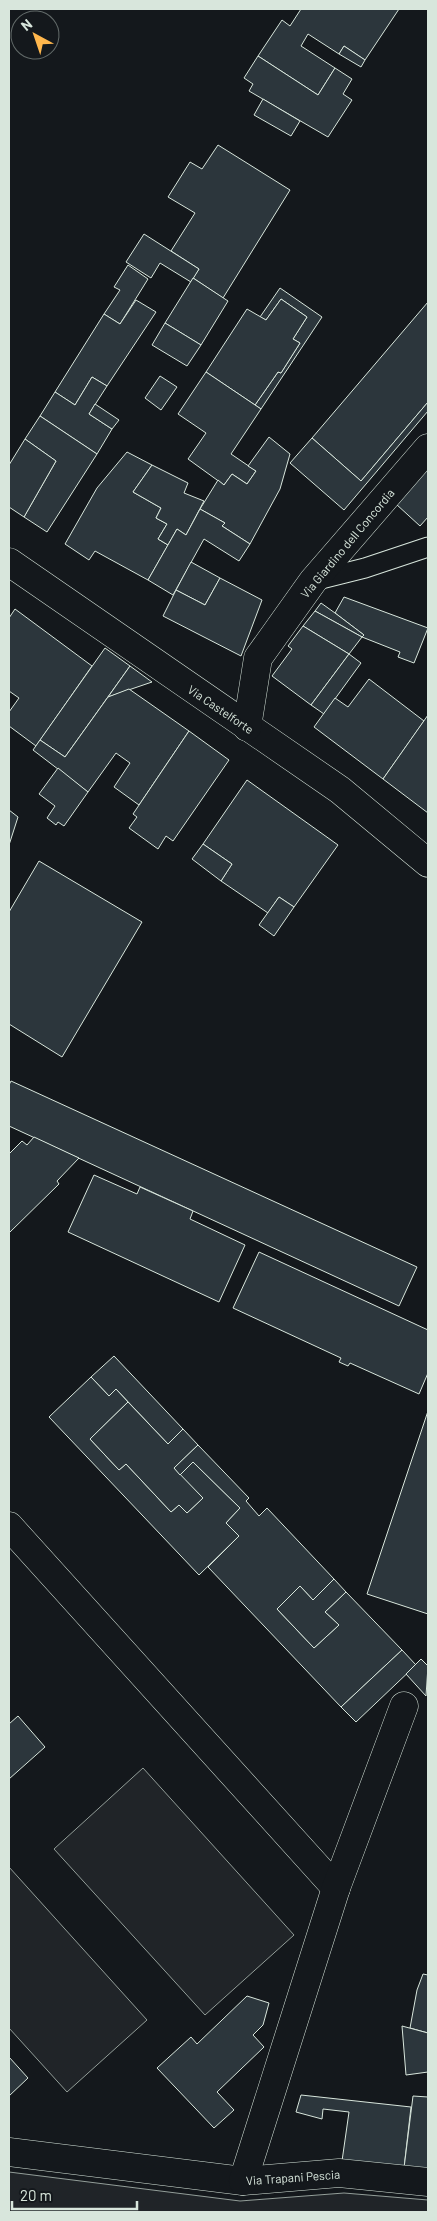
<svg xmlns="http://www.w3.org/2000/svg" width="437" height="2221" font-family="Barlow,sans-serif">
<style>
.green{fill:#202428;stroke:#939e99}
.building{fill:#2c363c;stroke:#d8e6dc}
.lines{fill:none;stroke-linecap:round;stroke-linejoin:round}
.lane-casing{stroke:#d8e6dc;stroke-width:21}
.street-casing{stroke:#d8e6dc;stroke-width:29}
.lane{stroke:#14181c;stroke-width:19}
.street{stroke:#14181c;stroke-width:28}
.labels{text-anchor:middle;dominant-baseline:central;stroke-width:4;stroke-linejoin:round;paint-order:stroke}
.street-label{font-size:12px;fill:#d8e6dc;stroke:#14181c}
</style>
<rect width="100%" height="100%" fill="#14181c"/>
<g class="green">
<polygon points="143,1768 294,1935 205,2015 54,1849"/>
<polygon points="9,1867 147,2020 67,2092 9,2028"/>
<polygon points="9,2172 240,2201 344,2193 428,2200 428,2212 9,2212"/>
</g>
<g class="building">
<polygon points="301,9 399,9 365,60 344,46 339,54 308,34 301,46 335,68 318,95 258,56 282,20 290,26"/>
<polygon points="344,46 365,60 361,67 339,54"/>
<polygon points="258,56 318,95 335,68 352,79 343,94 352,100 328,137 249,91 253,84 244,78"/>
<polygon points="263,99 300,121 291,136 254,115"/>
<polygon points="218,145 290,190 223,298 193,278 199,269 171,251 195,213 168,197 190,162 202,169"/>
<polygon points="144,234 199,269 191,282 160,263 151,278 126,262"/>
<polygon points="128,265 148,279 120,324 104,314 120,290 114,287"/>
<polygon points="193,278 228,301 201,345 165,323"/>
<polygon points="280,288 322,317 261,409 255,405 278,372 281,373 300,343 293,339 307,317 281,299 266,320 260,317"/>
<polygon points="281,299 307,317 293,339 300,343 281,373 278,372 255,405 206,372 247,309 266,320"/>
<polygon points="136,300 156,312 107,386 92,377 75,405 55,392 104,314 120,324"/>
<polygon points="428,302 428,402 361,481 312,438"/>
<polygon points="165,323 201,345 187,366 152,345"/>
<polygon points="206,372 261,409 231,454 256,471 247,484 232,474 224,485 188,459 206,433 178,414"/>
<polygon points="160,376 177,387 161,410 145,398"/>
<polygon points="92,377 107,386 89,414 112,429 97,454 40,416 55,392 75,405"/>
<polygon points="428,402 428,411 344,510 290,463 312,438 361,481"/>
<polygon points="95,404 119,420 112,429 89,414"/>
<polygon points="40,416 97,454 47,532 24,517 56,461 25,439"/>
<polygon points="269,437 290,454 280,489 250,544 222,526 225,523 200,509 218,480 224,485 232,474 247,484 256,471 248,466"/>
<polygon points="25,439 56,461 24,517 9,507 9,465"/>
<polygon points="127,452 152,465 133,492 161,508 156,518 167,524 158,539 168,545 148,580 95,551 89,560 65,544 97,488"/>
<polygon points="152,465 188,483 184,493 204,501 186,535 177,529 168,545 158,539 167,524 156,518 161,508 133,492"/>
<polygon points="428,467 428,517 420,526 396,504"/>
<polygon points="200,509 225,523 222,526 250,544 239,561 204,539 173,595 148,580 177,529 186,535"/>
<polygon points="191,562 220,578 205,605 176,590"/>
<polygon points="220,578 262,600 241,656 163,616 176,590 205,605"/>
<polygon points="344,597 428,628 414,663 398,657 400,652 362,637 364,635 335,613"/>
<polygon points="321,603 335,613 364,635 362,637 315,611"/>
<polygon points="15,609 92,666 36,746 9,726 9,712 19,698 9,691 9,618"/>
<polygon points="315,611 362,637 349,654 303,626"/>
<polygon points="303,626 349,654 311,705 272,676 292,649 288,646"/>
<polygon points="105,648 130,666 65,757 40,740"/>
<polygon points="349,654 361,663 324,714 311,705"/>
<polygon points="130,666 152,682 108,697"/>
<polygon points="369,679 424,721 383,779 314,727 335,698 348,707"/>
<polygon points="129,689 189,731 139,805 114,787 130,763 116,753 88,792 33,750 40,740 65,757 108,697"/>
<polygon points="428,715 428,813 383,779"/>
<polygon points="189,731 229,760 173,841 166,836 158,849 129,828 137,817 133,814"/>
<polygon points="58,768 88,792 64,826 58,822 56,825 47,818 55,806 39,794"/>
<polygon points="247,780 338,845 294,907 279,897 268,913 221,881 232,864 203,844"/>
<polygon points="9,810 18,817 9,845"/>
<polygon points="203,844 232,864 221,881 192,859"/>
<polygon points="39,861 142,922 62,1057 9,1024 9,912"/>
<polygon points="279,897 294,907 274,936 259,925"/>
<polygon points="11,1081 417,1267 399,1306 9,1126 9,1085"/>
<polygon points="34,1137 79,1158 57,1181 59,1184 9,1233 9,1154 22,1141 27,1145"/>
<polygon points="94,1175 137,1194 140,1187 193,1211 190,1219 245,1245 219,1302 68,1232"/>
<polygon points="259,1252 428,1330 428,1373 419,1394 350,1363 348,1366 339,1362 341,1358 233,1308"/>
<polygon points="114,1356 183,1429 168,1444 116,1389 109,1396 91,1377"/>
<polygon points="91,1377 109,1396 116,1389 128,1402 90,1439 119,1470 126,1464 171,1512 179,1505 187,1513 203,1498 180,1475 193,1462 240,1508 226,1523 239,1536 199,1575 49,1417"/>
<polygon points="128,1402 168,1444 183,1429 198,1445 174,1468 203,1498 187,1513 179,1505 171,1512 126,1464 119,1470 90,1439"/>
<polygon points="428,1411 428,1614 367,1594"/>
<polygon points="198,1445 249,1498 246,1501 259,1516 267,1508 334,1579 313,1600 300,1586 277,1609 314,1648 339,1625 325,1612 346,1592 402,1650 341,1707 208,1567 239,1536 226,1523 240,1508 193,1462 180,1475 174,1468"/>
<polygon points="334,1579 346,1592 325,1612 339,1625 314,1648 277,1609 300,1586 313,1600"/>
<polygon points="402,1650 416,1665 356,1722 341,1707"/>
<polygon points="421,1659 428,1666 426,1696 406,1674"/>
<polygon points="18,1716 45,1747 9,1779 9,1724"/>
<polygon points="423,1974 428,1975 428,2033 410,2028 417,1990"/>
<polygon points="247,1996 269,2003 263,2025 253,2035 264,2047 217,2092 234,2110 214,2128 157,2068 191,2037 197,2044"/>
<polygon points="402,2026 428,2033 428,2072 406,2075"/>
<polygon points="9,2057 28,2078 9,2096"/>
<polygon points="301,2095 411,2107 404,2168 342,2161 349,2112 323,2109 322,2119 296,2112"/>
<polygon points="413,2096 428,2097 428,2170 404,2168"/>
</g>
<g class="lines">
<defs>
<polyline id="lane" points="313,581 365,568 428,547"/>
<g id="street">
<polyline points="9,562 340,790 428,863"/>
<polyline points="247,727 258,658 313,581 428,448"/>
<polyline points="9,1526 336,1888"/>
<polyline points="9,2152 243,2181 339,2173 428,2182"/>
<polyline points="243,2181 336,1888 404,1706"/>
</g>
</defs>
<use href="#lane" class="lane-casing"/>
<use href="#street" class="street-casing"/>
<use href="#lane" class="lane"/>
<use href="#street" class="street"/>
</g>
<g class="labels">
<g class="street-label">
<text transform="translate(347 543) rotate(-50)">Via Giardino dell Concordia</text>
<text transform="translate(221 709) rotate(34)">Via Castelforte</text>
<text transform="translate(293 2177) rotate(-4)">Via Trapani Pescia</text>
</g>
</g>
<rect width="437" height="2221" fill="none" stroke="#d8e6dc" stroke-width="20"/>
<g transform="translate(35 35) rotate(320)"><circle r="24" fill="#14181c" stroke="#626a69"/>
<path d="M0-4L9 19L0 12L-9 19Z" fill="#ffb74d"/>
<text y="-8" font-size="14" font-weight="bold" text-anchor="middle" fill="#d8e6dc">N</text>
</g>
<path d="M12 2201v8h125v-8" fill="none" stroke="#d8e6dc" stroke-width="2.5"/>
<text x="20" y="2201" font-size="15" fill="#d8e6dc" stroke="#14181c" stroke-width="4" paint-order="stroke">20 m</text>
</svg>
